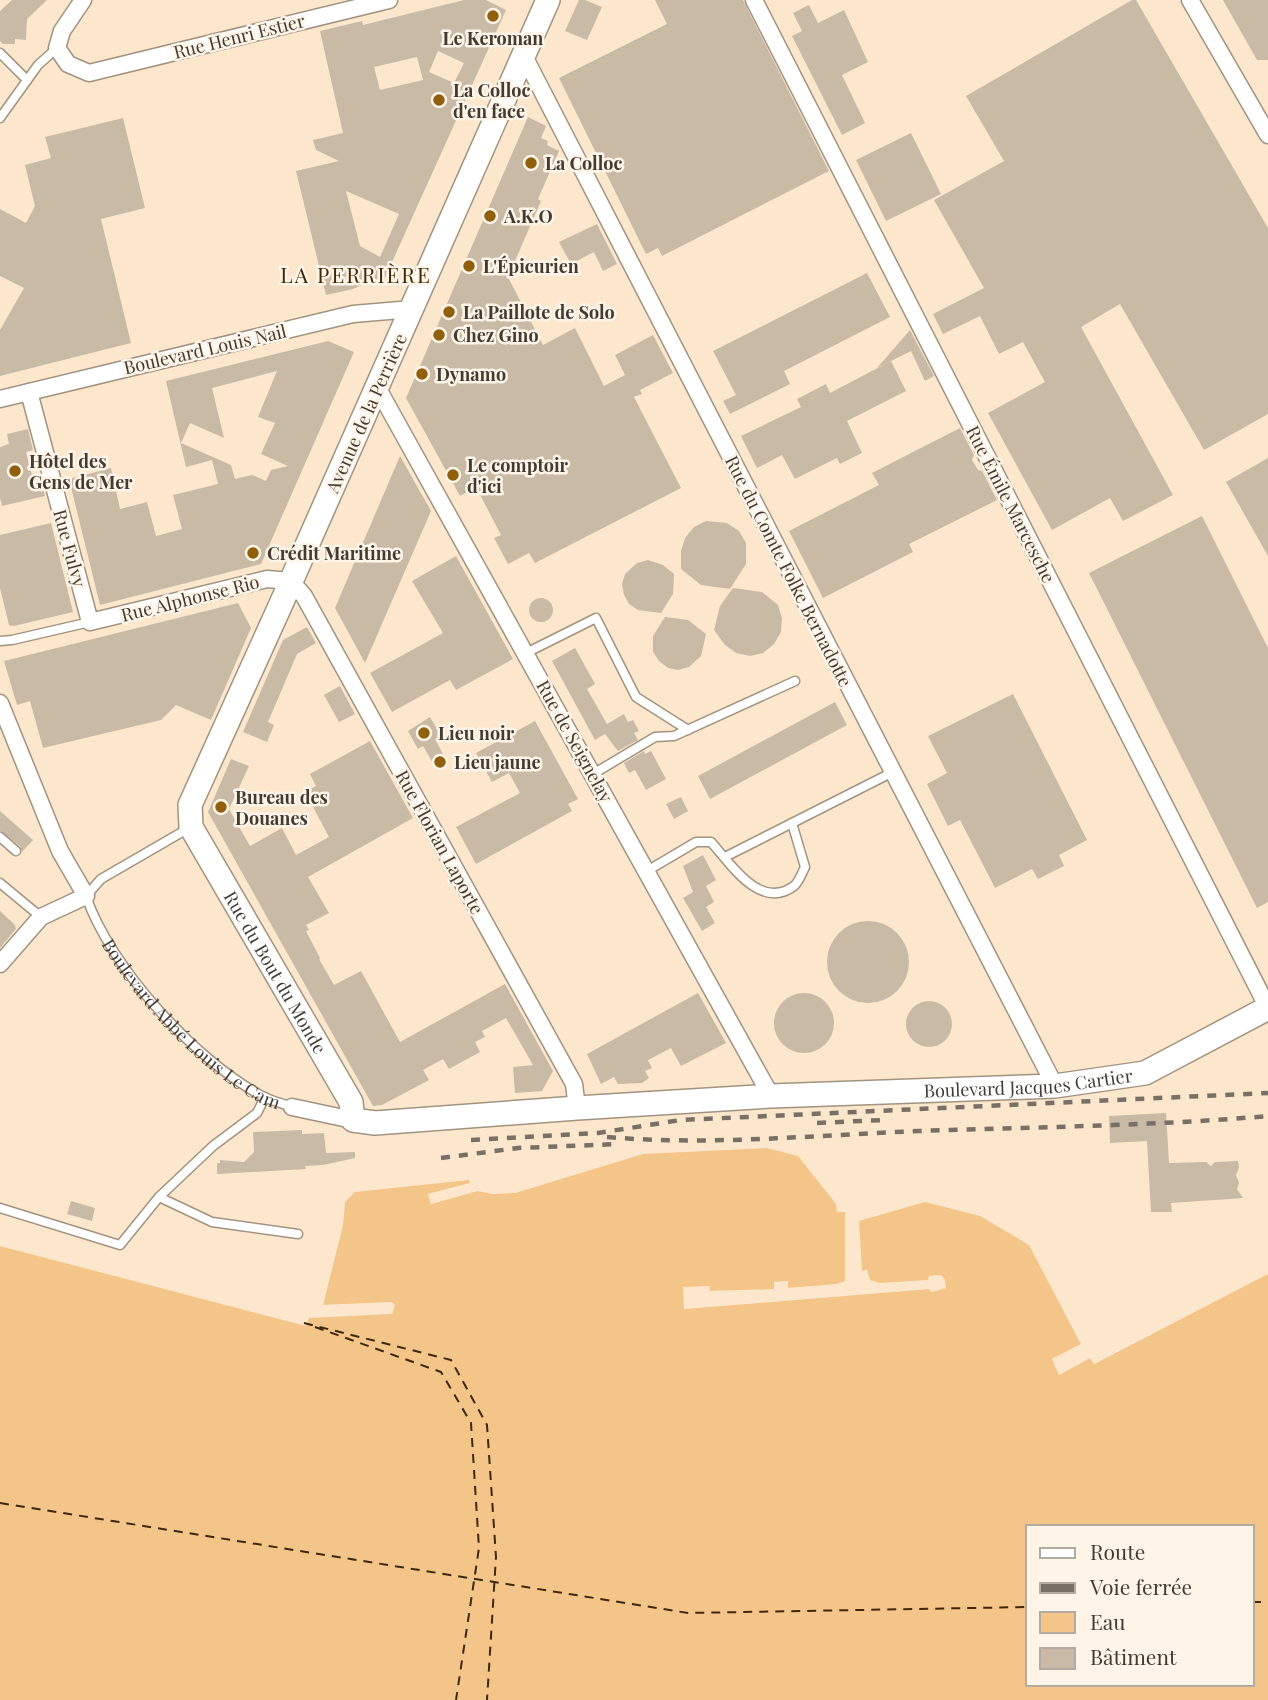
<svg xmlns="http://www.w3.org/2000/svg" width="1268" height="1700" font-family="'Playfair Display',serif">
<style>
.built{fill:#fce7cc;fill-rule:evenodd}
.water{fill:#f4c588;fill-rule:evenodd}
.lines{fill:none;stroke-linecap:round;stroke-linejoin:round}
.ferry{stroke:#3c290d;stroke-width:2;stroke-dasharray:9 7;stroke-linecap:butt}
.building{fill:#c9baa6;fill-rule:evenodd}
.lane-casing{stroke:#a19380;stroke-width:11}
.street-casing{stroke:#a19380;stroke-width:19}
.secondary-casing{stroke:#a19380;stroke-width:26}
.lane{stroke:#fff;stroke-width:8}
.street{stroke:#fff;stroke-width:16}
.secondary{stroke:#fff;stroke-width:23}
.rail{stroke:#787067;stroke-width:4.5;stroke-dasharray:9 9;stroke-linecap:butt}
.poi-dot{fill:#90600c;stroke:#fef4e8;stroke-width:2.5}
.labels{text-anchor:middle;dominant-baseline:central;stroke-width:5;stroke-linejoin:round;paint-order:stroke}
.street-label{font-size:18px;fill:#423b33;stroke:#fef4e8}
.poi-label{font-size:18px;font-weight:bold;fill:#423b33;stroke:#fef4e8;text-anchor:start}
.quarter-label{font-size:21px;letter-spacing:2px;fill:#3e2703;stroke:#fef4e8}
</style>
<rect width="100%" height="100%" fill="#fef4e8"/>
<path class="built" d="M0,0H1268V1274L1093,1364L1090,1358L1059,1375L1052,1359L1081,1344L1029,1245L860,1221L862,1270L928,1280V1276L941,1275L945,1279L946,1288L932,1292L929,1289L684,1309L643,1154L515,1193L493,1194L476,1191L431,1204L428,1194L469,1184L345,1202L343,1225L323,1305L391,1302L395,1305V1311L393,1314L306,1327L0,1246ZM844,1212L845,1281L837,1284L789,1288L788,1281L774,1282V1288L710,1291L709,1286L836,1213Z"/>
<path class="water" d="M767,1148L798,1156L836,1204L837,1212H845V1281L837,1284L788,1288V1281L774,1282V1289L710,1291L709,1286L683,1287L684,1309L929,1289L932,1292L946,1288L945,1280L941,1275L929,1276L928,1280L880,1283L870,1280L867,1270L862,1271L859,1221L925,1202L980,1216L1029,1245L1081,1344L1052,1359L1059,1375L1090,1358L1094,1364L1268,1274V1700H0V1246L306,1326L309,1318L392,1314L395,1305L391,1302L323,1305L343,1225L345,1202L355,1192L469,1180L470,1183L428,1194L431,1204L477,1191L493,1194L515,1193L643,1154ZM1028,1527H1252V1684H1028Z"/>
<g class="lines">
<g class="ferry">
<polyline points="304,1323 451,1360 487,1425 496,1557 487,1700"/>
<polyline points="315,1327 441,1372 471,1423 479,1548 456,1700"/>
<polyline points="0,1503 688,1613 1028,1607"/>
<polyline points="1252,1602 1268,1602"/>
</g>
</g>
<g class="building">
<polygon points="12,0 47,0 27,19 26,40 15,39 15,44 3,44 0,41 0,11"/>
<path d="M464,0H486L506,10L383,282L376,279L353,289L326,295L296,171L339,161L316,150L313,140L343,133L320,31L362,21L363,25ZM438,51L464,63L454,83L429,72ZM417,57L423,80L380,90L374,67ZM346,191L399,214L380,257L360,246Z"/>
<polygon points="579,0 585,0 602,7 587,40 565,31"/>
<polygon points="655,0 743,0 829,171 662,256 658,248 646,254 559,78 667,24"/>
<polygon points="1132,0 1136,0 1268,228 1268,414 1204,450 1120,304 1081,327 1173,495 1123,521 1110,498 1052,530 988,413 1045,382 1023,342 999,354 980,316 943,334 933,314 984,288 934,200 1004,161 966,96"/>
<polygon points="1223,0 1268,0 1268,60 1257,60"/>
<polygon points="809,5 818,23 844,10 868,62 842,75 865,123 842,135 792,36 802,31 793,13"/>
<polygon points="528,117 546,126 541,138 548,141 547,145 559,151 538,199 541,201 508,277 543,345 575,328 604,386 625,375 615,355 653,335 673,373 640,390 642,394 634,397 681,488 535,563 529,553 508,564 494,538 501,535 476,487 460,496 406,398"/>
<polygon points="123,118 145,208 101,219 131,343 0,376 0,330 24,288 0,276 0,209 26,223 35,206 25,165 51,158 45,137"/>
<polygon points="911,133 941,194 886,221 856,160"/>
<polygon points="597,224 617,264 603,271 594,252 571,264 559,242"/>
<polygon points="867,273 890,317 784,371 790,384 730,414 723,401 736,395 713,351"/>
<polygon points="910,330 934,376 925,381 911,351 877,368"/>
<path d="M328,341L354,352L261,564L100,605L69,479L111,468L120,509L147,502L156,536L182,529L173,495L218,484L212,460L186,467L166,381ZM277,371L258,417L275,423L261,454L288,466L271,470L266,481L252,475L235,479L231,465L181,443L190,423L224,438L212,388Z"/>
<polygon points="891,361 906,391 847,421 862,453 840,464 837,458 795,479 782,455 757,468 741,436 801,407 797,399 826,384 830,393"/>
<polygon points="960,428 974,455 972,460 978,470 982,471 997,500 909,544 913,552 823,598 789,531 879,485 872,473"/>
<polygon points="28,429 33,450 26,452 34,483 41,481 45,496 2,506 0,498 0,447 9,444 7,434"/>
<polygon points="400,456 431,511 365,663 335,608"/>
<polygon points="1268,458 1268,556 1226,482"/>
<polygon points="1202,516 1268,648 1268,902 1257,908 1089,573"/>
<polygon points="706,521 727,523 739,531 746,543 746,564 730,589 701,585 681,569 681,551 685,538 694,527"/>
<polygon points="51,523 73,612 14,626 9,625 0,588 0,535"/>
<polygon points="456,556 513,659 456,690 450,680 392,712 370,673 443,633 412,581"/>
<polygon points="648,560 663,565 674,574 673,594 661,613 638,610 629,604 624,595 622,584 625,574 637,563"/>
<polygon points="733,588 762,592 778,605 782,618 781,632 774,644 763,653 750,656 736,653 725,645 714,630 720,606"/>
<circle cx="541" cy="610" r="12"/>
<polygon points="238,603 251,628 211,720 176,705 161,720 43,748 30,701 17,705 4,661"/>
<polygon points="665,617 688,620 706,634 701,656 689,667 678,670 668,668 659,661 653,652 653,636"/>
<polygon points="307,627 316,643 297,654 268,722 274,725 267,742 243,732 283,640"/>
<polygon points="575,648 595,684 587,689 607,724 624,714 628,722 633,720 639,731 634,733 638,740 618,751 605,734 595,740 552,661"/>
<polygon points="340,686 355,714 339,722 324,695"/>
<polygon points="1013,694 1087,840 1059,855 1064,866 1038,879 1032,869 995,888 960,820 948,826 927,784 947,773 928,736"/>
<polygon points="835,702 847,725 710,799 698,776"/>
<polygon points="430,717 441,736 435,739 448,763 437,770 423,746 418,749 408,731"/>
<polygon points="535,721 578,799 568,804 572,811 476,864 456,827 520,793 509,773 492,782 476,753"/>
<polygon points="370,741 413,818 308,877 329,913 306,925 309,930 306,931 320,958 319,959 334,985 361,971 400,1042 505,984 553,1071 542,1091 515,1093 513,1067 533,1065 506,1018 482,1031 485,1037 475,1042 480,1052 449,1069 443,1059 423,1070 429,1080 382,1105 373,1106 208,812 231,759 249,766 229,809 250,846 282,828 296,855 329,837 305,792 316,786 310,774"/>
<polygon points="644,751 645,754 651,751 666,779 646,790 635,770 629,773 624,763"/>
<polygon points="681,797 688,811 674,819 666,804"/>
<polygon points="0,811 33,840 22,852 20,846 0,831"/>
<polygon points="703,855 716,880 706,886 714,902 706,907 715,923 702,931 683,898 693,892 683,866"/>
<polygon points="0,911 15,925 16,929 0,948"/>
<circle cx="868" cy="962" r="41"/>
<polygon points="698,993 726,1043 681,1066 671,1048 648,1060 652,1068 645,1071 649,1078 642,1083 618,1084 614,1077 601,1084 587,1054"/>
<circle cx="804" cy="1023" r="30"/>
<circle cx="929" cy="1024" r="23"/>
<polygon points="1166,1113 1169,1163 1206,1162 1211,1166 1215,1162 1238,1161 1239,1168 1236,1175 1239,1183 1237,1189 1243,1198 1171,1203 1172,1212 1151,1212 1147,1141 1110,1143 1109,1116"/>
<polygon points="302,1130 302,1134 324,1133 326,1153 355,1152 355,1158 323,1165 305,1166 306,1169 217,1174 217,1163 220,1163 220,1160 244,1162 254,1152 253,1132"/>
<polygon points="71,1201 95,1208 92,1221 67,1214"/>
</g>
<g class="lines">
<defs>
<g id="lane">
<polyline points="0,53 27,80"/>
<polyline points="0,118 38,65 57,48"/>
<polyline points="0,641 12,640 90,622"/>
<polyline points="526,653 596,618 636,697 688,730"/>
<polyline points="593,774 655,737 674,736 795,681"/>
<path id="s1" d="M189,828L101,879L86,896C110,967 195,1060 262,1096C271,1101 282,1103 292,1107"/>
<polyline points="0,837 16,851"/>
<polyline points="725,857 893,772"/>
<path d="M647,871L696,842H711C731,864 760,911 794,886C799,882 802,873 805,867L792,823"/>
<polyline points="0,883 41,917"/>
<polyline points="159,1197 212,1222 298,1234"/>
<polyline points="0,1208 120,1245 159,1197 213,1146 257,1113 265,1097"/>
</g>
<g id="street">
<polyline points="83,0 62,31 57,48 68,64 89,73 389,0"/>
<polyline points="754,0 1268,1008"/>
<polyline points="1190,0 1268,135"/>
<polyline points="524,56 1055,1086"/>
<polyline points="377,387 771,1096"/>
<polyline points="29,392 90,622 267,579 291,581 304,596 574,1084 577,1108"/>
<polyline points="0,399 353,314 412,309"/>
<polyline points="0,703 60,851 86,896 41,917 0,964"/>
<polyline points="292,1107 353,1120"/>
</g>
<g id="secondary">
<path id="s2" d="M548,0L281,604L190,805L191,827L351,1102L353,1120L375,1123L577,1108L771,1096L1055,1086L1145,1073L1268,1008"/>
</g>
</defs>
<use href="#lane" class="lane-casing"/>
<use href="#street" class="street-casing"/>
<use href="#secondary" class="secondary-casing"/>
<use href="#lane" class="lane"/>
<use href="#street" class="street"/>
<use href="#secondary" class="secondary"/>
<g class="rail">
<polyline points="817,1123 883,1120"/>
<path d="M607,1137C710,1146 816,1135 919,1131C1035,1127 1152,1126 1268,1116"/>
<polyline points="471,1140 598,1133 681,1120 1268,1093"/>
<polyline points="441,1158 518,1148 620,1144"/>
</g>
</g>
<g class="poi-dot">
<circle cx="493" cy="16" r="7"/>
<circle cx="439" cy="100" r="7"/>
<circle cx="531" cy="163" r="7"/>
<circle cx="490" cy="216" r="7"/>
<circle cx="469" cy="266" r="7"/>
<circle cx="449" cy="312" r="7"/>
<circle cx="439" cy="335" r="7"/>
<circle cx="422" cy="374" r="7"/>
<circle cx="15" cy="471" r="7"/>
<circle cx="453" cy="475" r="7"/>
<circle cx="253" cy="553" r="7"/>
<circle cx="424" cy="733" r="7"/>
<circle cx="440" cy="762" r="7"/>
<circle cx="221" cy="807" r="7"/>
</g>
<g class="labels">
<g class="street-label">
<text transform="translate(239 36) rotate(-14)">Rue Henri Estier</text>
<text transform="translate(205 349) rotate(-13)">Boulevard Louis Nail</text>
<text transform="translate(366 413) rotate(-66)">Avenue de la Perrière</text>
<text transform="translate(1011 504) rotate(63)">Rue Émile Marcesche</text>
<text transform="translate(70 548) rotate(75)">Rue Fulvy</text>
<text transform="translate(789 571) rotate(63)">Rue du Comte Folke Bernadotte</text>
<text transform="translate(190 598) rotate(-14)">Rue Alphonse Rio</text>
<text transform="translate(575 741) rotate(61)">Rue de Seignelay</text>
<text transform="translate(440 842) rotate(61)">Rue Florian Laporte</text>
<text stroke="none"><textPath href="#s2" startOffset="1071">Rue du Bout du Monde</textPath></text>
<text stroke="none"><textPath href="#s1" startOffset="294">Boulevard Abbé Louis Le Cam</textPath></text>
<text stroke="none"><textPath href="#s2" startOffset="1916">Boulevard Jacques Cartier</textPath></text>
</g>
<g class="poi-label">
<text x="493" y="38" text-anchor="middle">Le Keroman</text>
<text x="453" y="90">La Colloc<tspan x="453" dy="21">d'en face</tspan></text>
<text x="545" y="163">La Colloc</text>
<text x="504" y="216">A.K.O</text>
<text x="483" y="266">L'Épicurien</text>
<text x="463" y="312">La Paillote de Solo</text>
<text x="453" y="335">Chez Gino</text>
<text x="436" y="374">Dynamo</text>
<text x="29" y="461">Hôtel des<tspan x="29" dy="21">Gens de Mer</tspan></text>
<text x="467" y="465">Le comptoir<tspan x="467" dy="21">d'ici</tspan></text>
<text x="267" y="553">Crédit Maritime</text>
<text x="438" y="733">Lieu noir</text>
<text x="454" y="762">Lieu jaune</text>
<text x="235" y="797">Bureau des<tspan x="235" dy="21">Douanes</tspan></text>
</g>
<g class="quarter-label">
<text x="356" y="274">LA PERRIÈRE</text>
</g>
</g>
<rect x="1026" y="1525" width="228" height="161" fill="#fef4e8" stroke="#b3aaa0" stroke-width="2"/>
<rect x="1040" y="1548" width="35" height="10" fill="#ffffff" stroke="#b3aaa0" stroke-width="2"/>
<text x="1090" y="1560" font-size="21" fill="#423b33">Route</text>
<rect x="1040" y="1583" width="35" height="10" fill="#787067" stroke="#b3aaa0" stroke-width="2"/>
<text x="1090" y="1595" font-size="21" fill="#423b33">Voie ferrée</text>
<rect x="1040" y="1612" width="35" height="21" fill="#f4c588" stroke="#b3aaa0" stroke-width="2"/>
<text x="1090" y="1630" font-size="21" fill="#423b33">Eau</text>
<rect x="1040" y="1648" width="35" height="21" fill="#c9baa6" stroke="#b3aaa0" stroke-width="2"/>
<text x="1090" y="1665" font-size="21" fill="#423b33">Bâtiment</text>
</svg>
